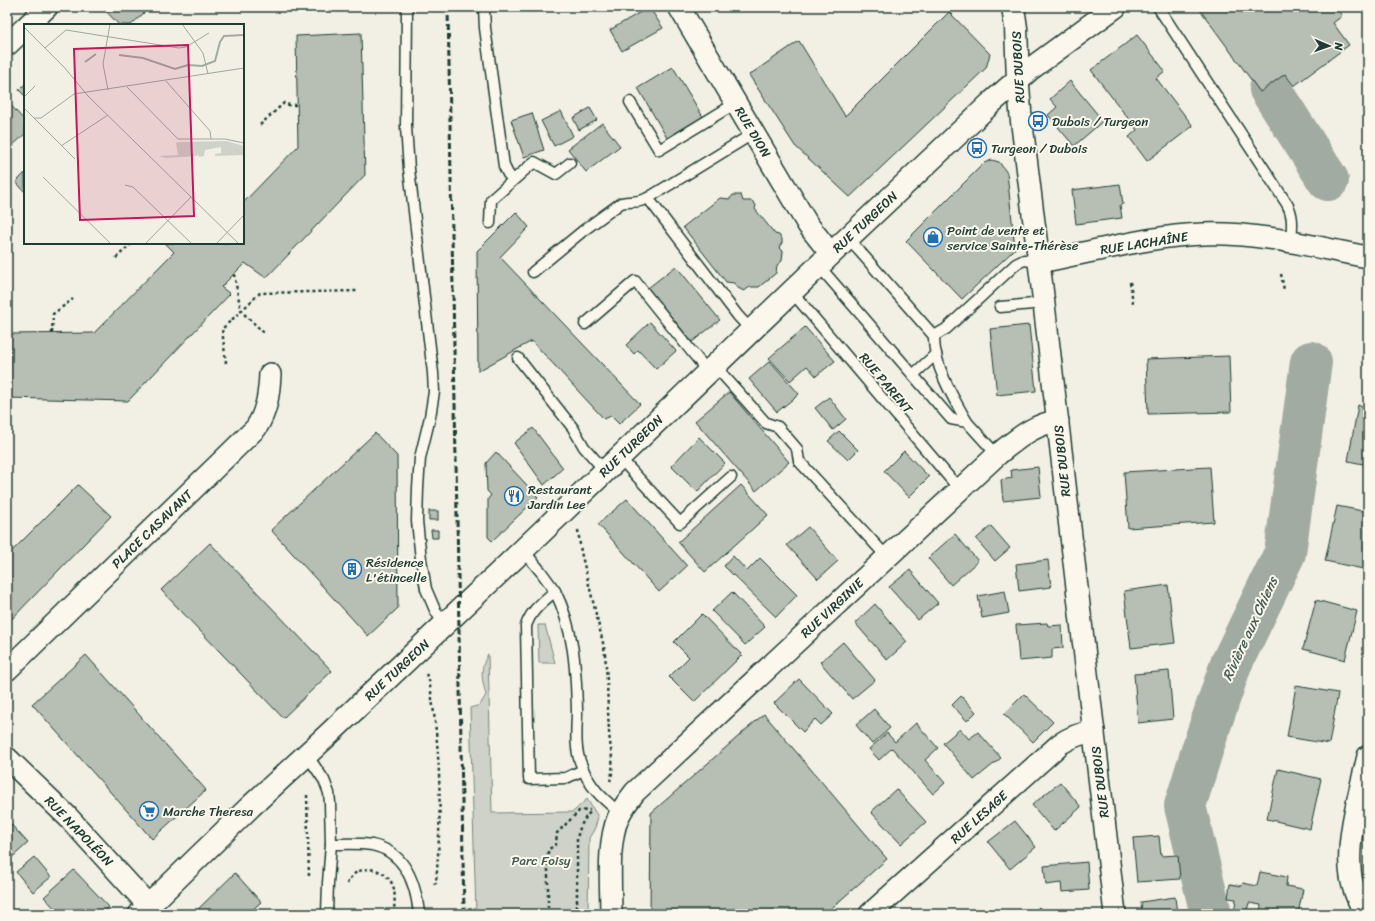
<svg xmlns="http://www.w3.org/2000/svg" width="1375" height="921" font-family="Sriracha,sans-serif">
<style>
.green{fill:#cfd2c8;stroke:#77887e}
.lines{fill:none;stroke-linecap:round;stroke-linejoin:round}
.river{stroke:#a2aba1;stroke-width:42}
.building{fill:#b7beb3;stroke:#1f3d34}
.service-casing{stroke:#1f3d34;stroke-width:13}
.minor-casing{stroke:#1f3d34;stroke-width:24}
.tertiary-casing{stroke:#1f3d34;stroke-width:25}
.path{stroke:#1f3d34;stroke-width:2.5;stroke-dasharray:3 3;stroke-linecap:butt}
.service{stroke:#fbf7ec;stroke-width:10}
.minor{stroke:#fbf7ec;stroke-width:21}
.tertiary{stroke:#fbf7ec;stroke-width:22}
.rail{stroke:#1f3d34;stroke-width:3;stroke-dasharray:6 3;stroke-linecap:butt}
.labels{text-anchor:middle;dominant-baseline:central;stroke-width:4;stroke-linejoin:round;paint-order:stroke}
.street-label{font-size:13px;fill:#1f3d34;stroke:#fbf7ec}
.poi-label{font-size:13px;fill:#1f3d34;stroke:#fbf7ec;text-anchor:start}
.park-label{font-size:13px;fill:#425b52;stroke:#fbf7ec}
.water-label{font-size:14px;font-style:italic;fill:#465e55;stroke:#fbf7ec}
.inset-river{fill:none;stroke:#a2aba1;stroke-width:2}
.inset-road{fill:none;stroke:#9ea89e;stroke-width:1}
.view{fill:#c2185b;fill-opacity:0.15;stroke:#c2185b;stroke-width:2}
.inset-edge{fill:none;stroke:#1f3d34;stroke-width:2}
</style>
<rect width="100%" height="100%" fill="#f2f0e5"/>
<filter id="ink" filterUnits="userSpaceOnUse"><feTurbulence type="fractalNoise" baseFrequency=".025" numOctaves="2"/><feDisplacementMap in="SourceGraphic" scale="8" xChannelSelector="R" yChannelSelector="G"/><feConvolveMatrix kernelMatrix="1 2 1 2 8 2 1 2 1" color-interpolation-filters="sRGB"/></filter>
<g filter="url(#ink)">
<g class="green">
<polygon points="538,625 545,625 555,663 539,663"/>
<path d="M488,654L492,813L573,812L587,799L598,817L595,828L589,838V842L588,914H476L470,708L480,705L486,695C482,679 479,670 488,654Z"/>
</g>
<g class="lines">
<g class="river">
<polyline points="1270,89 1328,180"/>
<polyline points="1211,914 1185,806 1204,744 1231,664 1285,553 1311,362"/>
</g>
</g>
<g class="building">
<polygon points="106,7 141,7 145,12 131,25 119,25 104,9"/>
<polygon points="649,7 663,28 622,51 610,30"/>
<polygon points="1198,7 1336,7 1342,16 1333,23 1349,45 1294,86 1285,74 1260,92"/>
<polygon points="949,12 990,54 986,68 850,197 795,146 749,75 799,41 845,116"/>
<polygon points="361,33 365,175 266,278 245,263 221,287 230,294 128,401 7,398 7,334 94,333 174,252 165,243 243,243 243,203 298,146 296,36"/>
<polygon points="1137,35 1165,71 1156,78 1193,126 1147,161 1129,137 1137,130 1091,70"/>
<polygon points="673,67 703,117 667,138 638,88"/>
<polygon points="1070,81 1103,121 1074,146 1048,115 1057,107 1050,99"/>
<polygon points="25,84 25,96 19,90"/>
<polygon points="7,101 25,121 25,134 10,148 7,145"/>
<polygon points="590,108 597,120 579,130 573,118"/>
<polygon points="561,111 573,136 554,146 541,121"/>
<polygon points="532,113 544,150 524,157 511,120"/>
<polygon points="602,123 620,146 586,172 568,149"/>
<polygon points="992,160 999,162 1007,173 1015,249 962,299 906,241 984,163"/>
<polygon points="25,173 25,192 16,182"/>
<polygon points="1120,184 1123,204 1120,205 1122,218 1076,224 1072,190"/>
<polygon points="733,195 741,195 743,201 752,201 756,205 755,209 775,234 779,235 782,239 782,243 779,247 783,251 782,261 777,265 776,273 759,287 750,287 744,291 738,288 734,283 726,282 683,227 720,198 730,199"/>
<polygon points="516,212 529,227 500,257 640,404 619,424 611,416 604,419 532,341 478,371 477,251"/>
<polygon points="676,266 720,320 692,342 648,288"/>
<polygon points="650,322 676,351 656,369 638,350 634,354 626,345"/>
<polygon points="1029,325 1036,391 997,395 990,329"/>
<polygon points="805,327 835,361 816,376 807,366 790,381 769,358"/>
<polygon points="1229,356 1231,412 1148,414 1146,359"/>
<polygon points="770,361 799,394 777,412 749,379"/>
<polygon points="729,392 789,462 756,491 695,421"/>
<polygon points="829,397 846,419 833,430 815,408"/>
<polygon points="1358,405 1368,407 1368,465 1348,461"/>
<polygon points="533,428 563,468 544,485 514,443"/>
<polygon points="839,431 858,450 848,460 828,441"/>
<polygon points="375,433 397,456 398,608 368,636 271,530"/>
<polygon points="699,437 725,463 697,492 671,466"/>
<polygon points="904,451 929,477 909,497 884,471"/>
<polygon points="496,452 538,497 492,541 488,537 488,499 491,495 487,491 486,463"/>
<polygon points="1038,467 1041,497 1003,501 1001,480 1012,478 1011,470"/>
<polygon points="1210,467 1214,522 1128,528 1124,472"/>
<polygon points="78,485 111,516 7,624 7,556"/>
<polygon points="741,485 768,515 705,572 678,542"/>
<polygon points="627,499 687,566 659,592 598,524"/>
<polygon points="1337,506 1368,512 1368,570 1325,561"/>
<rect x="429" y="511" width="9" height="9"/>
<polygon points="991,526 1010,548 995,561 976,539"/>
<polygon points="808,527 838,561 818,579 787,545"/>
<polygon points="431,530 438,530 438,538 432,538"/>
<polygon points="955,534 978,561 951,585 928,558"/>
<polygon points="210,543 332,671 283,718 161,590"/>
<polygon points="733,556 747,571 760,558 797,595 776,617 724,566"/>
<polygon points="1048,560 1051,587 1019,591 1016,564"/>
<polygon points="910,570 938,603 918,620 889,587"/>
<polygon points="1168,585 1175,643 1131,648 1124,591"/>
<polygon points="1005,591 1009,613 982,618 978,596"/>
<polygon points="732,592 765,627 745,645 712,611"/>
<polygon points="1316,600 1357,611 1345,660 1303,649"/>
<polygon points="875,604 907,642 887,660 855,623"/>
<polygon points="702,614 742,655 694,702 669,677 689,657 674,642"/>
<polygon points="1047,623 1048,626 1062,625 1063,648 1052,649 1052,658 1019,661 1016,625"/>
<polygon points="843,642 875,680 852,699 820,662"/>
<polygon points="86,655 206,790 152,839 32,704"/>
<polygon points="1169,671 1173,719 1138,723 1134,674"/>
<polygon points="799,679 833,714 821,725 815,719 803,732 774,703"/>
<polygon points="1296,686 1338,693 1329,744 1287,737"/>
<polygon points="1024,694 1053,722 1033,742 1004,714"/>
<polygon points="961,696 976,712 967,721 952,705"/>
<polygon points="874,709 890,728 872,744 856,725"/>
<polygon points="764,714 887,859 825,914 650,914 651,813"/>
<polygon points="916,723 938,748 925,760 945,783 933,794 892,748 879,760 869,749 887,733 895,742"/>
<polygon points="960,729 969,739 978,732 1001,758 974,780 943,743"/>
<polygon points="1278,769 1321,779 1310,829 1267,819"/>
<polygon points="1060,782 1081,807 1054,831 1032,805"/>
<polygon points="896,789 926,822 901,844 871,812"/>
<polygon points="7,820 28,843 7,862"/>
<polygon points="1015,821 1036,847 1010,869 988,842"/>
<polygon points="1159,836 1161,856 1178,855 1180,879 1137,882 1133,838"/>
<polygon points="34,857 51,877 33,892 16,872"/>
<polygon points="1087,862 1089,890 1062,892 1061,883 1046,885 1044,866"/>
<polygon points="74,870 109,907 102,914 60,914 44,897"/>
<polygon points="1260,872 1287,877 1286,886 1303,889 1298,914 1260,914 1261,905 1249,903 1246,914 1234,914 1236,899 1228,898 1230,884 1242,886 1243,883 1257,886"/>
<polygon points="235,873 261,902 249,913 250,914 193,914"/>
<polygon points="1175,897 1177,914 1142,914 1141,902"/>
<polygon points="1039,907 1046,914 1031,914"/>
</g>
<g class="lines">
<defs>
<g id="service">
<polyline points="407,7 406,127 409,169 433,373 434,392 430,417 420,458 418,488 417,521 421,559 426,589 435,610 444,625"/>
<polyline points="484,7 485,28 504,166 508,174 513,180"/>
<path d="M1158,7L1287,204C1294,216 1292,228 1291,241"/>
<polyline points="630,102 659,150 736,103"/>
<polyline points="648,198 738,316 752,331"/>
<polyline points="490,223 491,200 534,162 556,174 570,163"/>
<path d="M848,238L934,336C933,364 953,398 967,422"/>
<polyline points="819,266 951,419 967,422 997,455"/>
<path d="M533,272L584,230L621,203C632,200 637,204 648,198L754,133"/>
<polyline points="792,292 960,490"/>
<polyline points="1000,307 1044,303"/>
<polyline points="585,324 635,281 708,372"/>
<polyline points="934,336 946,329 1016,264 1024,260 1039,262"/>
<polyline points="518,358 573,428 584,447 605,471"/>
<polyline points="715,366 766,423 778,427 797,449 799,461 887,557"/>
<polyline points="913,375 936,354"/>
<polyline points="619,457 680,523 731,477"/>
<path d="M523,550L542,573L555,591C543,602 531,610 526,626L529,779L566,778L583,770"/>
<path d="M555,591C574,629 576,669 577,710C577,727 574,748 581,764C589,787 602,798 620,813"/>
<polyline points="307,755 324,780 329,793 330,803 331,844 328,883 327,914"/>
<path d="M331,844C344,844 359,843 372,845C406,852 416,884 419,914"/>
</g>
<g id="minor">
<polyline points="679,7 808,225 831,254"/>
<polyline points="28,25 47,7"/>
<polyline points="7,45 25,28"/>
<polyline points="1018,79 1021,117 1042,287 1115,914"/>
<path d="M1039,262C1094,252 1148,236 1203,234C1260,232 1313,247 1368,257"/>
<path d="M7,670L256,428C267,411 269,394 270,374"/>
<polyline points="7,758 68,817 148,905"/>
<path d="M611,914C611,886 607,844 618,818C622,808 629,800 635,792L997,455C1016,440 1033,424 1058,421"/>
<path d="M870,914L1060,744C1071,737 1081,733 1094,731"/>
<path d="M1365,914C1359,902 1353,890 1351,877C1345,841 1360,792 1368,756"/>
</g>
<g id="tertiary">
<polyline points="1013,7 1016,28 1018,79"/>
<polyline points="140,914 251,806 330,733 523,550 831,254 991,103 1029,70 1115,7"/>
</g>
</defs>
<use href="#service" class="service-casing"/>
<use href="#minor" class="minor-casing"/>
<use href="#tertiary" class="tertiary-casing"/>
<g class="path">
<polyline points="260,125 284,103 289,105 297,105"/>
<polyline points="116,258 132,243"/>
<polyline points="234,274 241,311 264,333"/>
<polyline points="1281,274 1284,290"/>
<polyline points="1130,282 1133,303"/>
<polyline points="52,333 53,314 73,299"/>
<polyline points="226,363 222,329 260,293 358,291"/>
<path d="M578,530L581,552L604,647C608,675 607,701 609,729C609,746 616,765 610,781"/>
<path d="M426,674L429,680C441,750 442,813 436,883L432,885"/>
<polyline points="307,795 309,878"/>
<path d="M347,884C355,863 385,865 393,886C396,894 394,905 394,914"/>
<polyline points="300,914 300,911 311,912"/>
<polyline points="548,914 548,850 556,844 557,833 579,811 590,810"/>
<path d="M577,914V839C579,828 583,820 591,811"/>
</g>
<use href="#service" class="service"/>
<use href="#minor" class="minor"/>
<use href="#tertiary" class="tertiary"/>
<polyline class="rail" points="448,7 464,914"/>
</g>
</g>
<defs>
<symbol id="bus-ring" viewBox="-11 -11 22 22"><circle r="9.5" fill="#fbf7ec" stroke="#1f6fb2" stroke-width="1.5"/><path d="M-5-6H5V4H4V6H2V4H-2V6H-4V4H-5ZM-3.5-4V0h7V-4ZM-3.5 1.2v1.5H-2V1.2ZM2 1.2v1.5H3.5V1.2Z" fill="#1f6fb2"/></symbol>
<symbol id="shop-ring" viewBox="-11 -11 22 22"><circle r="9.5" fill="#fbf7ec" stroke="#1f6fb2" stroke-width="1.5"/><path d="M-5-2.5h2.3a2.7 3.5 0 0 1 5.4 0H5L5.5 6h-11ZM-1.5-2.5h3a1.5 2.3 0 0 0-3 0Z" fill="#1f6fb2"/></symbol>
<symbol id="restaurant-ring" viewBox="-11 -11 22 22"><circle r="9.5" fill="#fbf7ec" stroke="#1f6fb2" stroke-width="1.5"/><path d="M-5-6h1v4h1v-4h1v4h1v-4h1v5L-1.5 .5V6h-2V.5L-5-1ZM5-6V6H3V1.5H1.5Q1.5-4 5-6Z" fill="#1f6fb2"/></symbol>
<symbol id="building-ring" viewBox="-11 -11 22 22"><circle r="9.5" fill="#fbf7ec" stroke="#1f6fb2" stroke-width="1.5"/><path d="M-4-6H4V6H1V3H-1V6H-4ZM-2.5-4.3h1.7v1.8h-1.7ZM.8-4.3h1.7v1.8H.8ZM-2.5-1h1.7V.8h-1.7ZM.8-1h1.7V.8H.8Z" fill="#1f6fb2"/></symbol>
<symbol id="supermarket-ring" viewBox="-11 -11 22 22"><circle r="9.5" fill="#fbf7ec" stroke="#1f6fb2" stroke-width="1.5"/><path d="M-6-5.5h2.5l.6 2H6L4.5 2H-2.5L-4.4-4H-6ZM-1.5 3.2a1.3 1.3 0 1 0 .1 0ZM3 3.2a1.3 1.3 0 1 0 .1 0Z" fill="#1f6fb2"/></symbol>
</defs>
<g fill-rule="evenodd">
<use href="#bus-ring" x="1027" y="110" width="22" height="22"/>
<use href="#bus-ring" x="966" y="137" width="22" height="22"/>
<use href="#shop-ring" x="922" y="226" width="22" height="22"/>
<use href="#restaurant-ring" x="503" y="485" width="22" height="22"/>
<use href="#building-ring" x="341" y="558" width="22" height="22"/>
<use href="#supermarket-ring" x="138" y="800" width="22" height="22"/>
</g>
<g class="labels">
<g class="street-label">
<text transform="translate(1018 67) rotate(-93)">RUE DUBOIS</text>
<text transform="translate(753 132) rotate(59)">RUE DION</text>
<text transform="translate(865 222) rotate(-43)">RUE TURGEON</text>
<text transform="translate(1144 243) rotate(-9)">RUE LACHAÎNE</text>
<text transform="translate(886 383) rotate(50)">RUE PARENT</text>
<text transform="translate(631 446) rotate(-44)">RUE TURGEON</text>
<text transform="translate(1062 461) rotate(-96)">RUE DUBOIS</text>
<text transform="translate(152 529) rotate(-44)">PLACE CASAVANT</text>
<text transform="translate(832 608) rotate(-43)">RUE VIRGINIE</text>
<text transform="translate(397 670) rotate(-43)">RUE TURGEON</text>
<text transform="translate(1100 782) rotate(-97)">RUE DUBOIS</text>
<text transform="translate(979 817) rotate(-42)">RUE LESAGE</text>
<text transform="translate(79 831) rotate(46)">RUE NAPOLÉON</text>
</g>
<g class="poi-label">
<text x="1052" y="121">Dubois / Turgeon</text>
<text x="991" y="148">Turgeon / Dubois</text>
<text x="947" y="230">Point de vente et<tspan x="947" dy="15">service Sainte-Thérèse</tspan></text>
<text x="528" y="489">Restaurant<tspan x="528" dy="15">Jardin Lee</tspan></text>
<text x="366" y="562">Résidence<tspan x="366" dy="15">L'étincelle</tspan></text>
<text x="163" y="811">Marche Theresa</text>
</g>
<g class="park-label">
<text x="541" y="860">Parc Foisy</text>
</g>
<g class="water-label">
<text transform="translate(1250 629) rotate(-65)">Rivière aux Chiens</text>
</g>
</g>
<g transform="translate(24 24)">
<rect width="220" height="220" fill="#f2f0e5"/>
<path d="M202,117L220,122V131L191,132V130L197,129V123L181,126L180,132L175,133L174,130L173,132L142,134L135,132L154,131L152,119L155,118Z" fill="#cfd2c8"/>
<path class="inset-river" d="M95,31L119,34L151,45L164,41L178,42L191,37L196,18L200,12L220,11M61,38L72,30"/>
<path class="inset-road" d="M158,0L179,29L184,50M0,3L40,43L64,72L215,220M21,24L42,6L155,24L162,23L185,9M142,57L186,107L187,115M103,63L154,115H201L220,119M84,66L79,40L86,0M0,73L11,62M0,84L51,135M10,94H17L50,70L220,44M37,122L84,91M19,153L87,220M101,161L109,163L168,220M121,220L167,173M192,220L220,191"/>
<path class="view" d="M164,21L170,192L56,196L50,25Z"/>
<rect width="220" height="220" class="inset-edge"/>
</g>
<rect width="1375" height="921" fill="none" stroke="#fbf7ec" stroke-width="24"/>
<rect x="12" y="12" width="1351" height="897" fill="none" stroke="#1f3d34" stroke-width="1.5" filter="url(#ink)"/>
<g transform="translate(1329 46) rotate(92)" stroke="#fbf7ec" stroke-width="3" paint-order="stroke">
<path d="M0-3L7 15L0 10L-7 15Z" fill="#1f3d34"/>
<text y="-6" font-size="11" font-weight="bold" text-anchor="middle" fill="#1f3d34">N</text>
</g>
</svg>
